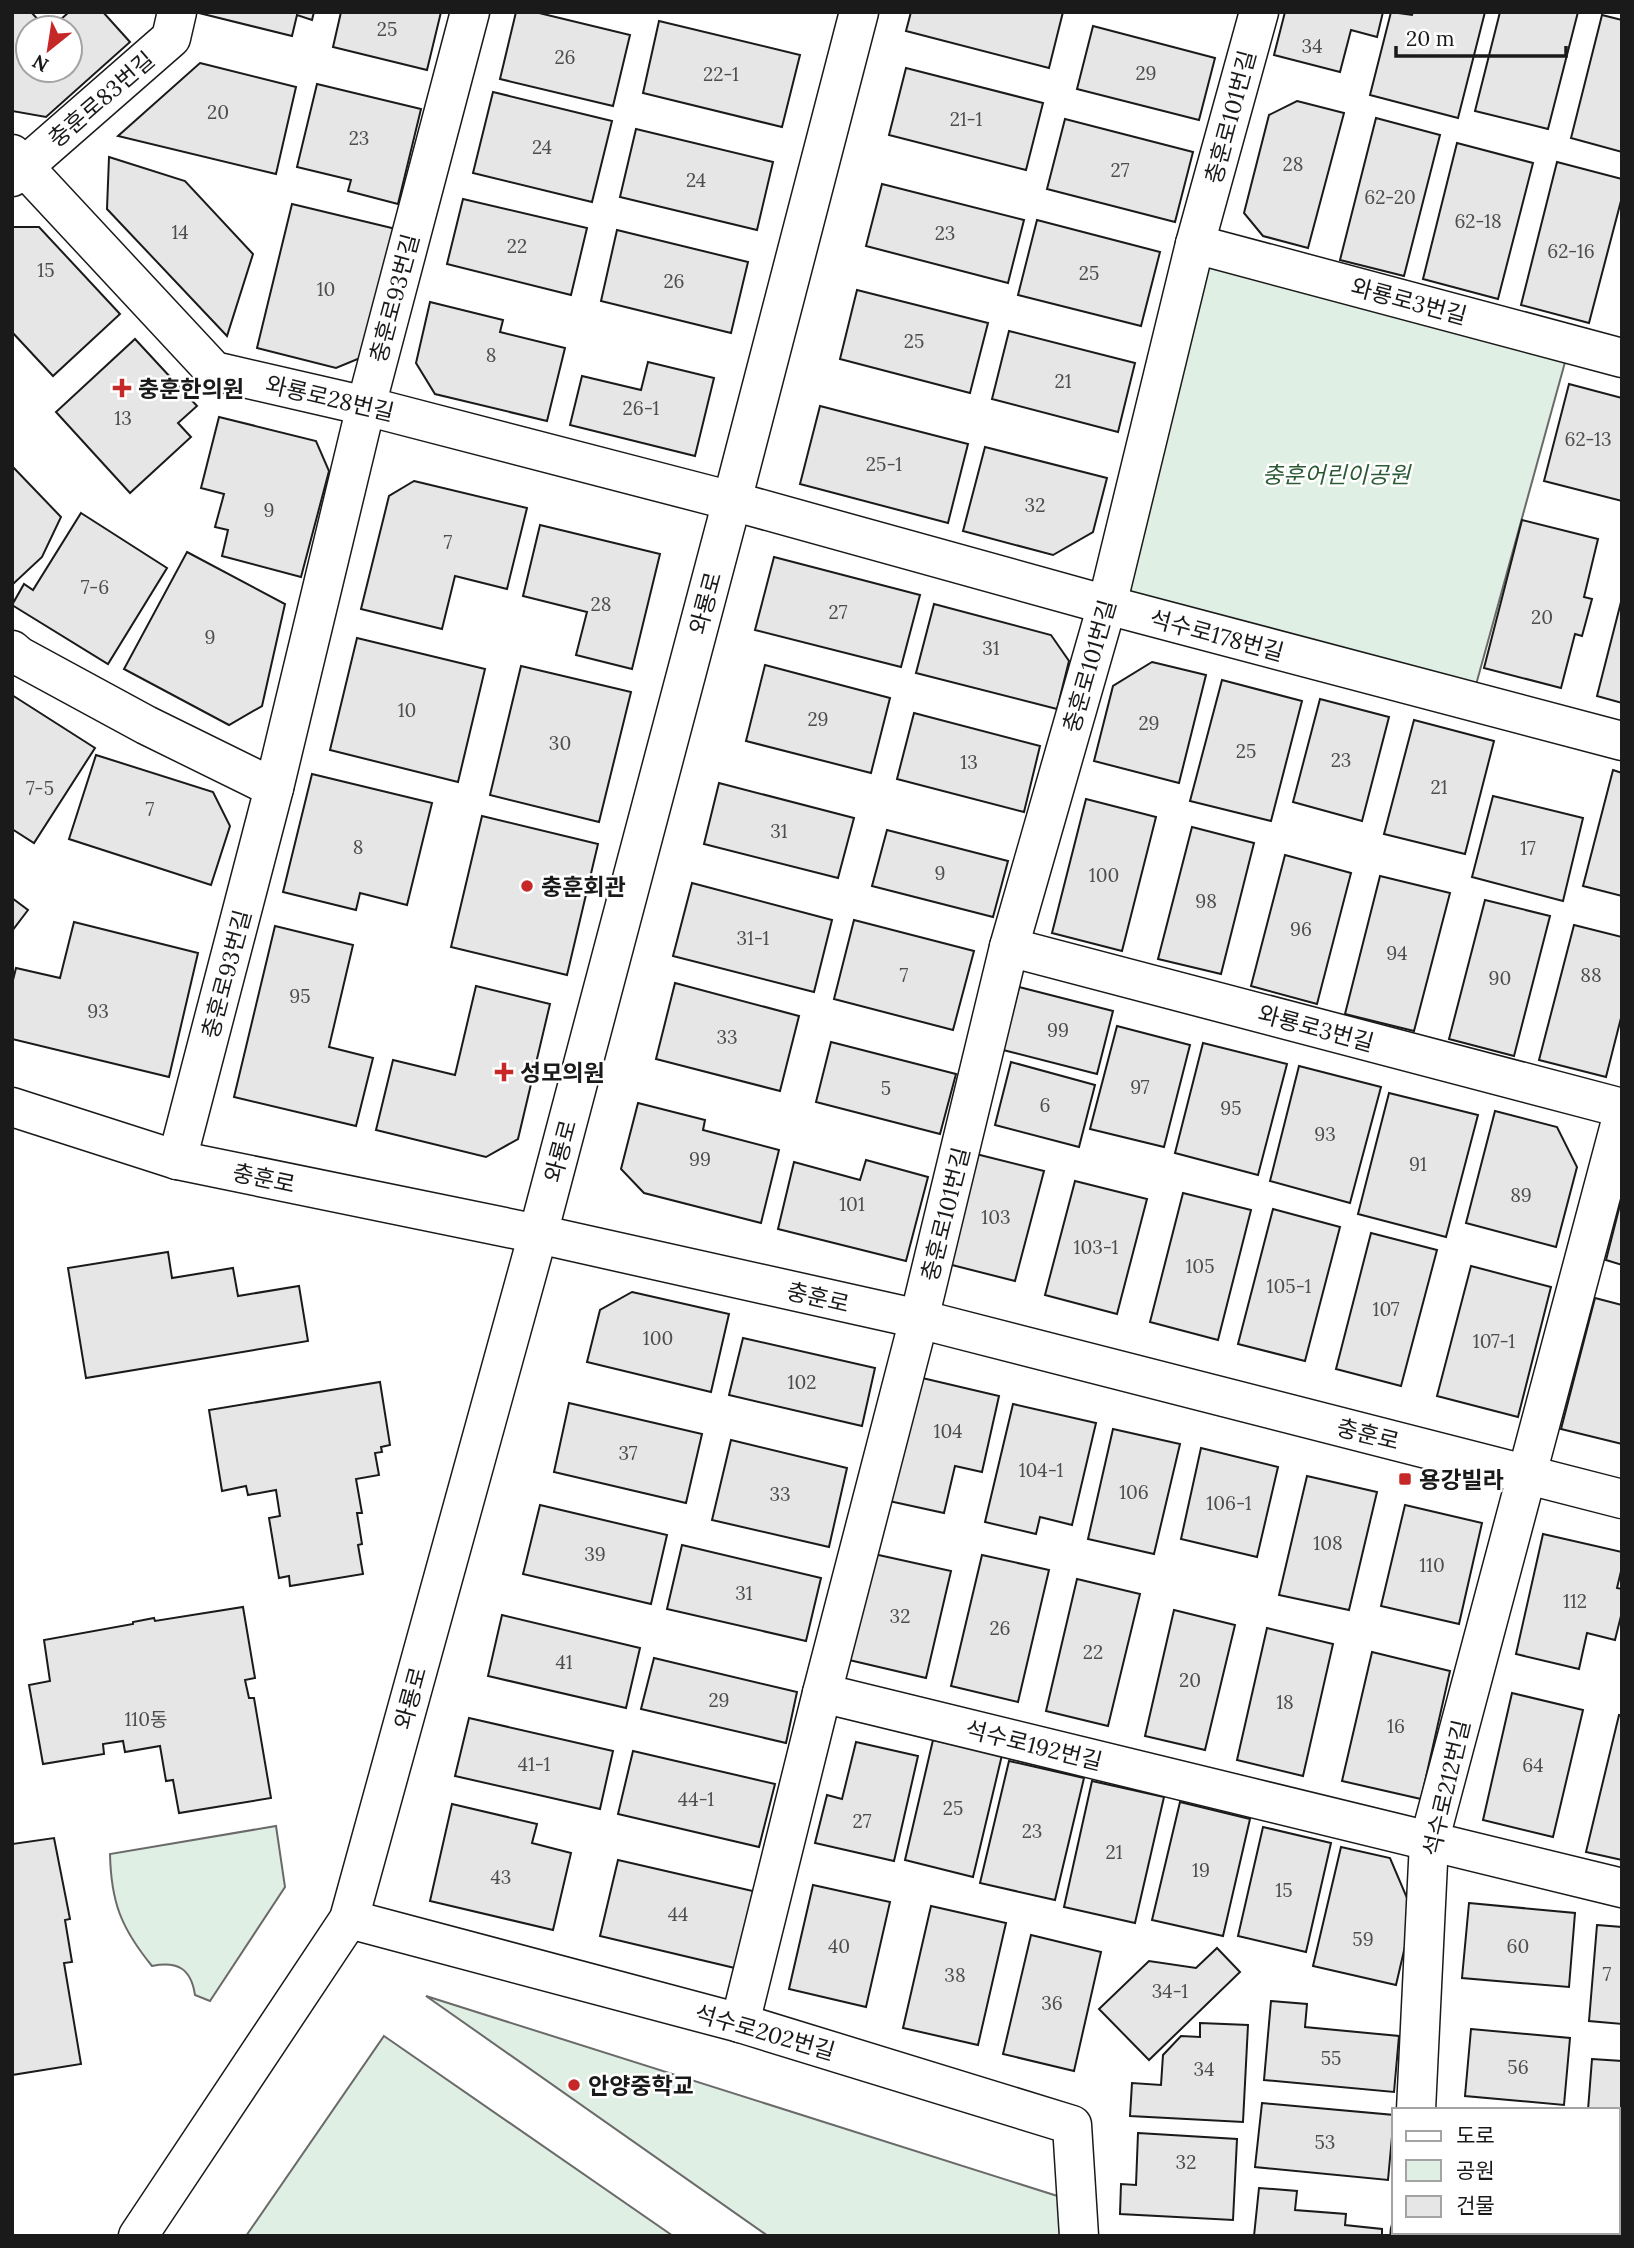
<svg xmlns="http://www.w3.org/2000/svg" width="1634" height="2248" font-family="Lora,'Noto Sans KR',serif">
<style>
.green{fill:#e0efe3;stroke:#6a6a6a;stroke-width:2}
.building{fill:#e6e6e6;stroke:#1a1a1a;stroke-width:2}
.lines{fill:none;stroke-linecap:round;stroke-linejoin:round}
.minor-casing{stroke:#1a1a1a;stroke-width:41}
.tertiary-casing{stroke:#1a1a1a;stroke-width:41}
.minor{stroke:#fff;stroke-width:38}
.tertiary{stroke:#fff;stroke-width:38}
.poi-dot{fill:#c62828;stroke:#fff;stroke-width:2.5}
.labels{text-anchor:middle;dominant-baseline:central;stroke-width:5;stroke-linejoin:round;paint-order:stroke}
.number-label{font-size:19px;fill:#4d4d4d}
.street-label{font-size:23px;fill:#1a1a1a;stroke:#fff}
.poi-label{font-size:23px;font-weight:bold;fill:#1a1a1a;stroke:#fff;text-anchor:start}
.park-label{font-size:23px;font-style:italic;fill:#2b5a34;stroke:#fff}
</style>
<rect width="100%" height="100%" fill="#fff"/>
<g class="green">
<polygon points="1205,258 1567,355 1474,692 1121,597"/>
<path d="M276,1826L285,1887L210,2001L195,1995C191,1968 177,1961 152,1966C121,1928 111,1902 110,1854Z"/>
<polygon points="426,1996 1067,2199 1065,2236 768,2236"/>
<polygon points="384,2036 673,2236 246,2236"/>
</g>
<g class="building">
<polygon points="12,12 31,12 46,28 28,28 28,70 70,70 70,28 51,28 69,12 103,12 130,42 46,117 12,111"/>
<polygon points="314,12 312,20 297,15 292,36 199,13"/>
<polygon points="341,12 441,12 427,70 333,47"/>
<polygon points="516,12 535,12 630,35 613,106 500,79"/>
<polygon points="911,12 1063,12 1049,68 906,31"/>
<polygon points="1285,12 1383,12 1377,37 1351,30 1340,72 1274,55"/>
<polygon points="1391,12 1412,15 1413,12 1485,12 1458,118 1370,95"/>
<polygon points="1500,12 1578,12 1548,129 1475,111"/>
<polygon points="1602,15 1622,20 1622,152 1571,138"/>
<polygon points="659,21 800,55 782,127 643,93"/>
<polygon points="1093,26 1215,58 1199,120 1077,89"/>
<polygon points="200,63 296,87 276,174 118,136"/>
<polygon points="906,68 1043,103 1026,170 889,135"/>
<polygon points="317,84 421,109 398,204 348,191 351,180 297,167"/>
<polygon points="493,92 612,121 592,202 473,173"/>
<polygon points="1297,101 1344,113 1308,248 1263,236 1244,213 1269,115"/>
<polygon points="1376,118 1440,135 1404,276 1340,260"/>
<polygon points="1065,119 1193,152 1175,222 1047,189"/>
<polygon points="636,129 773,162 757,230 620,197"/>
<polygon points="1457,143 1533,163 1498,299 1423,279"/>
<polygon points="109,157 185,181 253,254 227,336 107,209"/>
<polygon points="1557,162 1622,179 1622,197 1589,323 1521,305"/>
<polygon points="882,184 1024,220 1008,283 866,246"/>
<polygon points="463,199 587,228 571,295 447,264"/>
<polygon points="292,204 396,229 365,356 336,368 257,348"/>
<polygon points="1037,220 1160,252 1141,326 1018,295"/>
<polygon points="12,227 39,227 120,314 53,376 12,332"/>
<polygon points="617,230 748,262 731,333 601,301"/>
<polygon points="857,290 988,323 970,393 840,359"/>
<polygon points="430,302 503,320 500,332 565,348 547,421 435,394 416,363"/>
<polygon points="1009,331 1135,363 1118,432 992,399"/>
<polygon points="135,339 197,406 178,423 191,437 130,493 56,412"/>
<polygon points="648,362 714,378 695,456 570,425 582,376 641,390"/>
<polygon points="1569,384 1622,398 1622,501 1544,481"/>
<polygon points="820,406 968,444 948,523 800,484"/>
<polygon points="219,417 316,441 329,471 301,577 222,556 228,530 215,527 224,494 201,488"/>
<polygon points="985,447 1107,478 1093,532 1053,555 963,531"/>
<polygon points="12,466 61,517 42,557 12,585"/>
<polygon points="414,481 527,508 507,589 455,576 442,629 361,609 389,496"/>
<polygon points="81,513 167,568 108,664 12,605 24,584 33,590"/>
<polygon points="1522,520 1598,539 1584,597 1592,599 1582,636 1575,634 1561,688 1484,668"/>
<polygon points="540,525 660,554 632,669 576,655 587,612 523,596"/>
<polygon points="187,552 285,604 262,706 229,725 124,669"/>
<polygon points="774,557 920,595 901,667 755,630"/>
<polygon points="1622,598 1622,703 1597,696"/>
<polygon points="934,604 1051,635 1069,661 1057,709 916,673"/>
<polygon points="357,638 485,669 458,782 330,750"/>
<polygon points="1152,662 1206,675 1179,783 1094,761 1113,686"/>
<polygon points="765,665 890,698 871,773 746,741"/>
<polygon points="521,666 631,692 599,822 490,795"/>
<polygon points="1222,680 1302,701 1271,821 1190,801"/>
<polygon points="12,695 95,748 34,843 12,829"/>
<polygon points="1320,699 1389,717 1362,821 1293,802"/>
<polygon points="914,713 1040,746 1024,812 897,779"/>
<polygon points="1414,720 1494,741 1465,854 1384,834"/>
<polygon points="96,755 213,792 230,826 211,885 69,839"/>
<polygon points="1613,770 1622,773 1622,896 1583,886"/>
<polygon points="312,774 432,803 407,905 360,893 356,910 283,892"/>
<polygon points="719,783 854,818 838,878 704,844"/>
<polygon points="1493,796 1583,818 1563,901 1472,877"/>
<polygon points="1086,799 1156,817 1122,951 1052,933"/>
<polygon points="482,816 598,844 567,975 451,947"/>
<polygon points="1192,827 1254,843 1221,974 1158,959"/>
<polygon points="887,830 1008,861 993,917 872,886"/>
<polygon points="1285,855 1351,873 1317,1004 1251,986"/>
<polygon points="1380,876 1450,893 1414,1031 1345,1014"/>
<polygon points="692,883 832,920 814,992 673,956"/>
<polygon points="12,898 28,910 12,931"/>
<polygon points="1485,900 1550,916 1514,1056 1449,1039"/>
<polygon points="854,920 974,951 953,1030 834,999"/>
<polygon points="74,922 198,953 169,1077 12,1039 12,984 16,968 60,978"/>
<polygon points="1574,925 1622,937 1622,1014 1606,1077 1539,1060"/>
<polygon points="275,926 353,945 329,1047 373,1058 356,1126 234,1097"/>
<polygon points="675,983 799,1016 780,1091 656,1059"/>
<polygon points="476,986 550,1004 518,1139 486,1157 376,1130 393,1060 455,1075"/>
<polygon points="1019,987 1113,1011 1097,1074 1003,1050"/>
<polygon points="1117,1026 1190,1045 1164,1147 1090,1129"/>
<polygon points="831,1042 956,1074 940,1134 816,1102"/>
<polygon points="1203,1043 1287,1064 1258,1175 1175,1153"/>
<polygon points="1011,1062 1095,1085 1079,1147 995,1125"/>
<polygon points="1299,1066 1381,1087 1350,1203 1270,1181"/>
<polygon points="1389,1093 1478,1115 1446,1237 1358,1214"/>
<polygon points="638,1103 705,1120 703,1130 779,1150 761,1223 644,1193 621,1169"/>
<polygon points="1495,1111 1557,1127 1577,1167 1556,1247 1466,1223"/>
<polygon points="976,1154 1044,1171 1015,1281 948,1264"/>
<polygon points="866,1160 928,1177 906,1261 778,1229 794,1162 860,1180"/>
<polygon points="1075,1181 1147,1199 1117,1314 1045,1295"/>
<polygon points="1183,1193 1251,1210 1218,1340 1150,1322"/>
<polygon points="1622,1197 1622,1265 1606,1260"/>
<polygon points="1273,1209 1340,1227 1305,1361 1238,1344"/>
<polygon points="1371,1233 1437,1250 1401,1386 1336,1369"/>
<polygon points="168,1252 172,1278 233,1268 238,1296 299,1286 308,1341 86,1378 68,1268"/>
<polygon points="1471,1266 1551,1287 1518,1417 1437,1396"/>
<polygon points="632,1292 729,1314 711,1392 587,1362 600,1310"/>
<polygon points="1595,1298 1622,1305 1622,1444 1561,1429"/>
<polygon points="743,1338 875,1368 862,1426 729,1395"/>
<polygon points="918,1377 999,1396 982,1472 955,1466 944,1513 889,1501"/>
<polygon points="380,1382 390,1445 381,1447 382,1452 375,1453 379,1475 356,1479 362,1513 357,1513 362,1544 358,1545 363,1574 290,1586 289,1576 279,1578 269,1518 280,1516 276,1490 248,1495 246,1486 222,1491 209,1410"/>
<polygon points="569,1403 702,1434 686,1503 554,1472"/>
<polygon points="1013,1404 1096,1423 1072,1525 1040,1517 1036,1534 985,1522"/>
<polygon points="1113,1429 1180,1444 1154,1554 1088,1539"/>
<polygon points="731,1440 847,1468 829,1547 712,1520"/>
<polygon points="1201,1448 1278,1467 1257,1557 1181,1539"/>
<polygon points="1307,1476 1377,1492 1349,1610 1279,1595"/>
<polygon points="540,1505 667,1535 651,1604 523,1574"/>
<polygon points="1405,1505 1482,1523 1459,1624 1381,1606"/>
<polygon points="1543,1534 1622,1552 1622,1567 1617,1588 1622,1589 1622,1612 1615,1640 1587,1633 1579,1669 1516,1654"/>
<polygon points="682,1545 821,1578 806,1641 667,1609"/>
<polygon points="874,1554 951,1571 926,1678 849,1660"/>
<polygon points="982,1555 1049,1570 1018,1702 951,1686"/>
<polygon points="1077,1579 1140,1594 1108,1726 1046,1711"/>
<polygon points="243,1607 255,1678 245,1680 249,1698 254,1698 271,1798 179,1813 173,1780 166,1781 160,1746 125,1752 123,1741 103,1744 104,1754 43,1764 29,1685 50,1681 44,1640 133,1624 133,1622 154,1618 155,1621"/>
<polygon points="1174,1610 1235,1625 1205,1750 1145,1736"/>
<polygon points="502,1615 640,1648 626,1708 488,1676"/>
<polygon points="1267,1628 1333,1644 1303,1776 1237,1760"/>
<polygon points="1372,1652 1450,1671 1421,1799 1342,1781"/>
<polygon points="654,1658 797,1692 786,1743 641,1709"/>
<polygon points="1512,1693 1583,1710 1553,1837 1483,1820"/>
<polygon points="1619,1715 1622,1716 1622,1860 1586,1852"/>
<polygon points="469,1718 613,1751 600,1809 455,1776"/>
<polygon points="933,1740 1002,1755 973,1877 905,1860"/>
<polygon points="856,1742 918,1756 894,1861 815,1843 827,1795 842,1799"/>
<polygon points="633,1751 775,1784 759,1847 618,1814"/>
<polygon points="1009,1761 1084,1778 1055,1900 980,1883"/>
<polygon points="1092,1781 1164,1797 1135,1923 1064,1907"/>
<polygon points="1180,1802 1250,1819 1223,1936 1152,1920"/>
<polygon points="452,1804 537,1824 532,1843 571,1853 553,1930 430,1901"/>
<polygon points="1263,1827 1331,1843 1306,1952 1238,1936"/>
<polygon points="54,1838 70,1919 65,1920 72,1962 64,1963 81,2064 12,2075 12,1844"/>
<polygon points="1341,1847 1390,1858 1413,1912 1396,1985 1313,1966"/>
<polygon points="618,1860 757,1892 739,1969 600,1936"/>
<polygon points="813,1885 890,1902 866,2007 789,1989"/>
<polygon points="1469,1903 1575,1913 1569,1987 1462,1978"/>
<polygon points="931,1906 1006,1923 978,2045 903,2028"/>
<polygon points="1597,1925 1622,1927 1622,2024 1589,2021"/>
<polygon points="1031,1935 1101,1952 1074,2071 1003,2054"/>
<polygon points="1217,1948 1240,1972 1149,2060 1099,2009 1149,1961 1196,1968"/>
<polygon points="1271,2001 1307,2004 1305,2027 1399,2036 1394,2092 1264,2080"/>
<polygon points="1200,2023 1248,2025 1243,2122 1130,2116 1132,2083 1161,2085 1163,2055 1181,2036 1200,2037"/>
<polygon points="1471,2029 1570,2038 1564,2105 1465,2096"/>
<polygon points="1592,2059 1622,2061 1622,2151 1618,2151 1618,2110 1588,2110"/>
<polygon points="1262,2103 1394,2115 1388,2180 1255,2167"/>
<polygon points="1138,2133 1237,2139 1233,2220 1120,2214 1121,2184 1136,2185"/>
<polygon points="1618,2171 1622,2171 1622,2236 1581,2236 1581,2232 1618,2232"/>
<polygon points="1259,2188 1297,2191 1295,2210 1346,2214 1345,2225 1382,2229 1382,2236 1254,2236"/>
<rect x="1443" y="2232" width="115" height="4"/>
</g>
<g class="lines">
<defs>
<g id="minor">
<polyline points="1259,12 1195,244 1107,605 1009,947 919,1319 822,1693 1622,1888"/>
<polyline points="12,154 214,371 366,406 732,501 1107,605 1622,741"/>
<polyline points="12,177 171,38 177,12"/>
<polyline points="1195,244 1622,358"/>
<polyline points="12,650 19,656 146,725 274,788"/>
<polyline points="1009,947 1622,1108"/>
<polyline points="177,1160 274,788 366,406 470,12"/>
<polyline points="349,1919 740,2023 1072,2125 1079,2236"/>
<polyline points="740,2023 822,1693"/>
<polyline points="1416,2110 1429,1842 1622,1117"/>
<polyline points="1410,2236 1410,2232"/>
</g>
<g id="tertiary">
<polyline points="12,1107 177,1160 538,1234 919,1319 1622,1499"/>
<polyline points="138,2236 349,1919 538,1234 732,501 859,12"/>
</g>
</defs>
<use href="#minor" class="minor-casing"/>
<use href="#tertiary" class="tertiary-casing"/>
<use href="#minor" class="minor"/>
<use href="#tertiary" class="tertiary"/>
</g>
<g class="poi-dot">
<path d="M118.5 377.5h7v7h7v7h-7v7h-7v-7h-7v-7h7z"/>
<circle cx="527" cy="886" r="7"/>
<path d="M500.5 1061.5h7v7h7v7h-7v7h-7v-7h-7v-7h7z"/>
<rect x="1398" y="1472" width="14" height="14" rx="3.5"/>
<circle cx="574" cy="2085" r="7"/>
</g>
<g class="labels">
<g class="number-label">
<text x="387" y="29">25</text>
<text x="1312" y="46">34</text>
<text x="565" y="57">26</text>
<text x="1146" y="73">29</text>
<text x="721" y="74">22-1</text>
<text x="218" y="112">20</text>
<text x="966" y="119">21-1</text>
<text x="359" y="138">23</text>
<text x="542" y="147">24</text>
<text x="1293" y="164">28</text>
<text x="1120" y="170">27</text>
<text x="696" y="180">24</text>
<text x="1390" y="197">62-20</text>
<text x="1478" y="221">62-18</text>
<text x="180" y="232">14</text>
<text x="945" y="233">23</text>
<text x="517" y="246">22</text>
<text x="1571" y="251">62-16</text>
<text x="46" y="270">15</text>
<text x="1089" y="273">25</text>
<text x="674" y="281">26</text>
<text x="326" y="289">10</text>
<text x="914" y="341">25</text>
<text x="491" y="355">8</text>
<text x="1063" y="381">21</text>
<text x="641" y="408">26-1</text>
<text x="123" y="418">13</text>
<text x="1588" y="439">62-13</text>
<text x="884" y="464">25-1</text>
<text x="1035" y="505">32</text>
<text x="269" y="510">9</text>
<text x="448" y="542">7</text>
<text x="95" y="587">7-6</text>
<text x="601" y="604">28</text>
<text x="838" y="612">27</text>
<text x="1542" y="617">20</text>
<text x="210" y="637">9</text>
<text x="991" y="648">31</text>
<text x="407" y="710">10</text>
<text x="818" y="719">29</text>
<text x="1149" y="723">29</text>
<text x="560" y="743">30</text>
<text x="1246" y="751">25</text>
<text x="1341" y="760">23</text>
<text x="969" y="762">13</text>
<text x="1439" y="787">21</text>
<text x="40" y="788">7-5</text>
<text x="150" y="809">7</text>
<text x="779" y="831">31</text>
<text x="358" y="847">8</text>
<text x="1528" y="848">17</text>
<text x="940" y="873">9</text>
<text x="1104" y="875">100</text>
<text x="1206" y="901">98</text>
<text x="1301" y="929">96</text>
<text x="753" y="938">31-1</text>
<text x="1397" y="953">94</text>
<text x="904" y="975">7</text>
<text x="1591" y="975">88</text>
<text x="1500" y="978">90</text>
<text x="300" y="996">95</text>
<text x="98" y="1011">93</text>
<text x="1058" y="1030">99</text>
<text x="727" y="1037">33</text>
<text x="1140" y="1087">97</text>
<text x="886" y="1088">5</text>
<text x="1045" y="1105">6</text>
<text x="1231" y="1108">95</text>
<text x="1325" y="1134">93</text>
<text x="700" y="1159">99</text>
<text x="1418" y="1164">91</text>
<text x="1521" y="1195">89</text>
<text x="852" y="1204">101</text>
<text x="996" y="1217">103</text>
<text x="1096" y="1247">103-1</text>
<text x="1200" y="1266">105</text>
<text x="1289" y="1286">105-1</text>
<text x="1386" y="1309">107</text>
<text x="658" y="1338">100</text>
<text x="1494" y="1341">107-1</text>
<text x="802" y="1382">102</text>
<text x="948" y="1431">104</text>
<text x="628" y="1453">37</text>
<text x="1041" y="1470">104-1</text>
<text x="1134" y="1492">106</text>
<text x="780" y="1494">33</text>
<text x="1229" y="1503">106-1</text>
<text x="1328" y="1543">108</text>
<text x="595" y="1554">39</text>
<text x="1432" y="1565">110</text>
<text x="744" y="1593">31</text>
<text x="1575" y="1601">112</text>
<text x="900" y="1616">32</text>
<text x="1000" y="1628">26</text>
<text x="1093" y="1652">22</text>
<text x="564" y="1662">41</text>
<text x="1190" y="1680">20</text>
<text x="719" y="1700">29</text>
<text x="1285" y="1702">18</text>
<text x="146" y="1719">110동</text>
<text x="1396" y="1726">16</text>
<text x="534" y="1764">41-1</text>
<text x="1533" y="1765">64</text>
<text x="696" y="1799">44-1</text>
<text x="953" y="1808">25</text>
<text x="862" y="1821">27</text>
<text x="1032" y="1831">23</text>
<text x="1114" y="1852">21</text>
<text x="1201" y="1870">19</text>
<text x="501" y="1877">43</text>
<text x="1284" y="1890">15</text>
<text x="678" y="1914">44</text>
<text x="1363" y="1939">59</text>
<text x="839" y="1946">40</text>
<text x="1518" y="1946">60</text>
<text x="1607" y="1974">7</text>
<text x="955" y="1975">38</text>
<text x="1170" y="1991">34-1</text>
<text x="1052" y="2003">36</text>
<text x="1331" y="2058">55</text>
<text x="1518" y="2067">56</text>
<text x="1204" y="2069">34</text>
<text x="1325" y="2142">53</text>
<text x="1186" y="2162">32</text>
</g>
<g class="street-label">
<text transform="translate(101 99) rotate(-41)">충훈로83번길</text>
<text transform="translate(1230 117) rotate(-75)">충훈로101번길</text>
<text transform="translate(394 298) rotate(-75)">충훈로93번길</text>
<text transform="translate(1409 301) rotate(15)">와룡로3번길</text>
<text transform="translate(330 398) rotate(13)">와룡로28번길</text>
<text transform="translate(705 603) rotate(-75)">와룡로</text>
<text transform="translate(1217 635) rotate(15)">석수로178번길</text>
<text transform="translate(1089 666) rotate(-74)">충훈로101번길</text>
<text transform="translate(226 974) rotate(-75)">충훈로93번길</text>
<text transform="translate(1316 1028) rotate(15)">와룡로3번길</text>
<text transform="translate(560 1151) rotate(-75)">와룡로</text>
<text transform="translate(264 1178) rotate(12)">충훈로</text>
<text transform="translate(945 1214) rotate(-76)">충훈로101번길</text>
<text transform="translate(818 1297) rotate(13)">충훈로</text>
<text transform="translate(1368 1434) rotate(14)">충훈로</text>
<text transform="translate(410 1698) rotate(-75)">와룡로</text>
<text transform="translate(1034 1745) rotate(14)">석수로192번길</text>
<text transform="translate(1446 1788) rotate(-77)">석수로212번길</text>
<text transform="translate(765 2032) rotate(16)">석수로202번길</text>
</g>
<g class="poi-label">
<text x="138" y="388">충훈한의원</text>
<text x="541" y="886">충훈회관</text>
<text x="520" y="1072">성모의원</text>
<text x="1419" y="1479">용강빌라</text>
<text x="588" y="2085">안양중학교</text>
</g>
<g class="park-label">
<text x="1336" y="474">충훈어린이공원</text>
</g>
</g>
<rect width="1634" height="2248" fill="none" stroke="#1a1a1a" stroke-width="28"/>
<rect x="1392" y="2108" width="228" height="126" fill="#ffffff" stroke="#a3a3a3" stroke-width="2"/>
<rect x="1406" y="2131" width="35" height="10" fill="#ffffff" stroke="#a3a3a3" stroke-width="2"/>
<text x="1456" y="2143" font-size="21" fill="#1a1a1a">도로</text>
<rect x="1406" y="2160" width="35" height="21" fill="#e0efe3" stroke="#a3a3a3" stroke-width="2"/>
<text x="1456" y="2178" font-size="21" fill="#1a1a1a">공원</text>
<rect x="1406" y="2196" width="35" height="21" fill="#e6e6e6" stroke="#a3a3a3" stroke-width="2"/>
<text x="1456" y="2213" font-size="21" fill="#1a1a1a">건물</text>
<g transform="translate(49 49) rotate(210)"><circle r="33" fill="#ffffff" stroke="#a3a3a3" stroke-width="2"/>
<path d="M0-5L12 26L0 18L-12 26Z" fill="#c62828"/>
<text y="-10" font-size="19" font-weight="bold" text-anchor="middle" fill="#1a1a1a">N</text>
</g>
<path d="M1396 46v10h170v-10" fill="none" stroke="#1a1a1a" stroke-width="3.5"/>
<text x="1406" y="46" font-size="21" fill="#1a1a1a" stroke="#ffffff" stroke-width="5" paint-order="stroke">20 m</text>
</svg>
